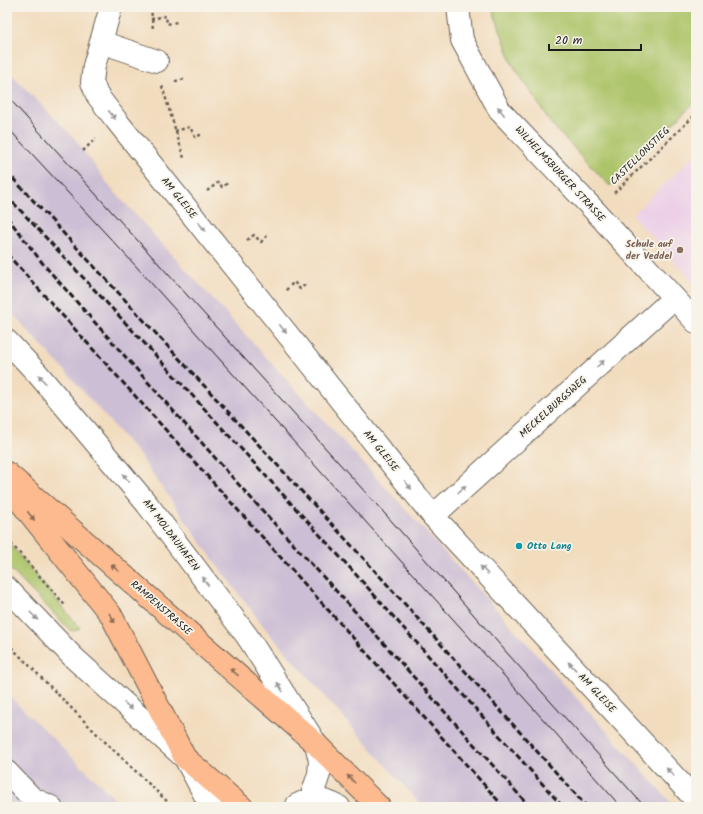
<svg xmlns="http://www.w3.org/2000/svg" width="703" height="814" font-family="Kalam,sans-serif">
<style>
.built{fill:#edd0e8}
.industrial{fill:#ccbed4}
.green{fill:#adc56a;stroke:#647043}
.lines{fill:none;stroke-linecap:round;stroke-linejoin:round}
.minor-casing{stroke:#675f55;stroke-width:24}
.major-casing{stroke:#675f55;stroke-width:24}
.path{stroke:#675f55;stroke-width:2.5;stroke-dasharray:3 3;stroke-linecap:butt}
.minor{stroke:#fff;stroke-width:22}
.major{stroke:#fcba8e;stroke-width:22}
.tram{stroke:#1c1c1c;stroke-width:1}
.rail{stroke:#1c1c1c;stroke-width:3;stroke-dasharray:6 3;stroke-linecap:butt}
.oneway{fill:#999}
.oneway2{fill:#8c6b55}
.education-dot{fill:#8d6e63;stroke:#f7f3e8;stroke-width:1.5}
.culture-dot{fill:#0f9aa8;stroke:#f7f3e8;stroke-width:1.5}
.labels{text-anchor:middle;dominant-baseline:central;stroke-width:3.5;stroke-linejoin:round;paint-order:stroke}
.street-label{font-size:10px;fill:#1c1c1c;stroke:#f7f3e8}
.education-label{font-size:10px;font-weight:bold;fill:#785e54;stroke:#f7f3e8;text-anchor:end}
.culture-label{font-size:10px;font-weight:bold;fill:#0d838f;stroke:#f7f3e8;text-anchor:start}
</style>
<rect width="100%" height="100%" fill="#f7f3e8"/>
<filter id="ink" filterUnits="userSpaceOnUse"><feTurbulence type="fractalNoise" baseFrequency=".025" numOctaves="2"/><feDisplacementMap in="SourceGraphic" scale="8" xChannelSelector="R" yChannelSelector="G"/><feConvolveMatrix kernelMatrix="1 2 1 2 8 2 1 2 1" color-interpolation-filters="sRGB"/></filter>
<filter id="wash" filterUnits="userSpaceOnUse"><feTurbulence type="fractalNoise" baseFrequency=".012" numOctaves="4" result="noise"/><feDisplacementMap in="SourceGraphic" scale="16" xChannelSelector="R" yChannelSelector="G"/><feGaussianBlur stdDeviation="0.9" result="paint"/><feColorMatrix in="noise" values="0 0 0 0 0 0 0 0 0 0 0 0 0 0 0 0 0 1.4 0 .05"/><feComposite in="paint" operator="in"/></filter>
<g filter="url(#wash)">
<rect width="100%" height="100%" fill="#f2dcbe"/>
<polygon class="built" points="696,154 696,285 632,215"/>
<g class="industrial">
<polygon points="7,70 75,139 110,187 428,534 675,807 424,807 412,795 269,633 222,572 140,456 67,373 7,308"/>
<polygon points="7,694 108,792 122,807 7,807"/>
</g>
<g class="green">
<polygon points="492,7 696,7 696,100 645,152 610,186 553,126 513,65 494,13"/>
<polygon points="7,541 14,549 80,628 74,631 70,630 7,566"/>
</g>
</g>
<g filter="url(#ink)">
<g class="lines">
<defs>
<g id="minor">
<polyline points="111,7 94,66 92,82 97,95 116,120 433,516 696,800"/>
<polyline points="458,7 462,40 500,111 595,211 696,322"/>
<polyline points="101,42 157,61"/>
<polyline points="7,341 37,373 147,504 247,636 265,664 316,744 320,761 319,774 308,807"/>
<polyline points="433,516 674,298"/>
<polyline points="7,588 74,658 185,758 199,784 211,807"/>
<polyline points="7,772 32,798 51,807"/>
<path d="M297,805C312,797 324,799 339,807"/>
</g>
<g id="major">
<polyline points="7,473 316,744 379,807"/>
<polyline points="10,489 111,615 185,758 242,807"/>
</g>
</defs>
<use href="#minor" class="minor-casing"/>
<use href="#major" class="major-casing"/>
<g class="path">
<polyline points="151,7 153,30"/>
<polyline points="151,19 166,16 167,24 177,22"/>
<polyline points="176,80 176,81 185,79"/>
<polyline points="162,86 184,158"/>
<polyline points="175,131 190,127 195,137 203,134"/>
<polyline points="83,151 96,138"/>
<polyline points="207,191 219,182 222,187 229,182"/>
<polyline points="614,193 696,114"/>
<polyline points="247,240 254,235 261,242 268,235"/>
<polyline points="286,290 294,282 300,289 306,284"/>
<polyline points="7,539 65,605"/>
<polyline points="7,643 99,736 173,807"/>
</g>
<use href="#minor" class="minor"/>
<use href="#major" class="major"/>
<g class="tram">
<polyline points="7,96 395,525 508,654 645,807"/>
<polyline points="7,127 134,264 559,737 621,807"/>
</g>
<g class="rail">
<polyline points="7,172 376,572 587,807"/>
<polyline points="7,196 147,346 351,569 563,807"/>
<polyline points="7,217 44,265 240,486 360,617 530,807"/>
<polyline points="7,254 339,622 504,807"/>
</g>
</g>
<defs><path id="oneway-solid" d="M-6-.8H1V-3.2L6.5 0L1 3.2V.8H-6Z"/></defs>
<g class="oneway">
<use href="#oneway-solid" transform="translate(501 111) rotate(-127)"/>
<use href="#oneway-solid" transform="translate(112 115) rotate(52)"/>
<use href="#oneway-solid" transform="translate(202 227) rotate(51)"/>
<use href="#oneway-solid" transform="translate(283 329) rotate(51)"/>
<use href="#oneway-solid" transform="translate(600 364) rotate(-42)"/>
<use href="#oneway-solid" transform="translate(42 379) rotate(-130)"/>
<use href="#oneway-solid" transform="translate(126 478) rotate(-130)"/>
<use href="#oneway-solid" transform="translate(408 485) rotate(51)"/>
<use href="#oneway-solid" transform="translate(462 489) rotate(-42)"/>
<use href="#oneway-solid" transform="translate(484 570) rotate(-133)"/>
<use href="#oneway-solid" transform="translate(205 581) rotate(-127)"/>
<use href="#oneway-solid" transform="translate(34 616) rotate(46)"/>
<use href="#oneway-solid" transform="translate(572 666) rotate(-133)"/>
<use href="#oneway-solid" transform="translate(280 687) rotate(-122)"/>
<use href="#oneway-solid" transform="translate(128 706) rotate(42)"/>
<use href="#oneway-solid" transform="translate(670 772) rotate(-133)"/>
</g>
<g class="oneway2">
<use href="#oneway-solid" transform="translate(31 516) rotate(51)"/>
<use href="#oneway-solid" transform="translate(115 568) rotate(-139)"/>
<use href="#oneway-solid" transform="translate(112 618) rotate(59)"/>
<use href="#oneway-solid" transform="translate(234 672) rotate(-139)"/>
<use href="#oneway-solid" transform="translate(351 779) rotate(-135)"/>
</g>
</g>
<circle class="education-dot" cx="680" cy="250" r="4"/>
<circle class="culture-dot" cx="519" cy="546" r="4"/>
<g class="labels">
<g class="street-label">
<text transform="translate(640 156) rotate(-44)">CASTELLONSTIEG</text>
<text transform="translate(560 174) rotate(47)">WILHELMSBURGER STRASSE</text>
<text transform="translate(179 198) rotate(51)">AM GLEISE</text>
<text transform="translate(553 407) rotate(-42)">MECKELBURGSWEG</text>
<text transform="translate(381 451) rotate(51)">AM GLEISE</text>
<text transform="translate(171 535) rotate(53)">AM MOLDAUHAFEN</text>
<text transform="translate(161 608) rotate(41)">RAMPENSTRASSE</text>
<text transform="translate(597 693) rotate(47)">AM GLEISE</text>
</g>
<g class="education-label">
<text x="672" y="244">Schule auf<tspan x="672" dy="12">der Veddel</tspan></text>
</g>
<g class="culture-label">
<text x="527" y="546">Otto Lang</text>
</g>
</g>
<rect width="703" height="814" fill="none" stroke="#f7f3e8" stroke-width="24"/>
<path d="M549 44v6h92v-6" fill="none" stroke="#1c1c1c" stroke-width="2"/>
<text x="555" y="44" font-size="12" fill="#1c1c1c" stroke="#f7f3e8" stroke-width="3" paint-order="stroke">20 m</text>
</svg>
